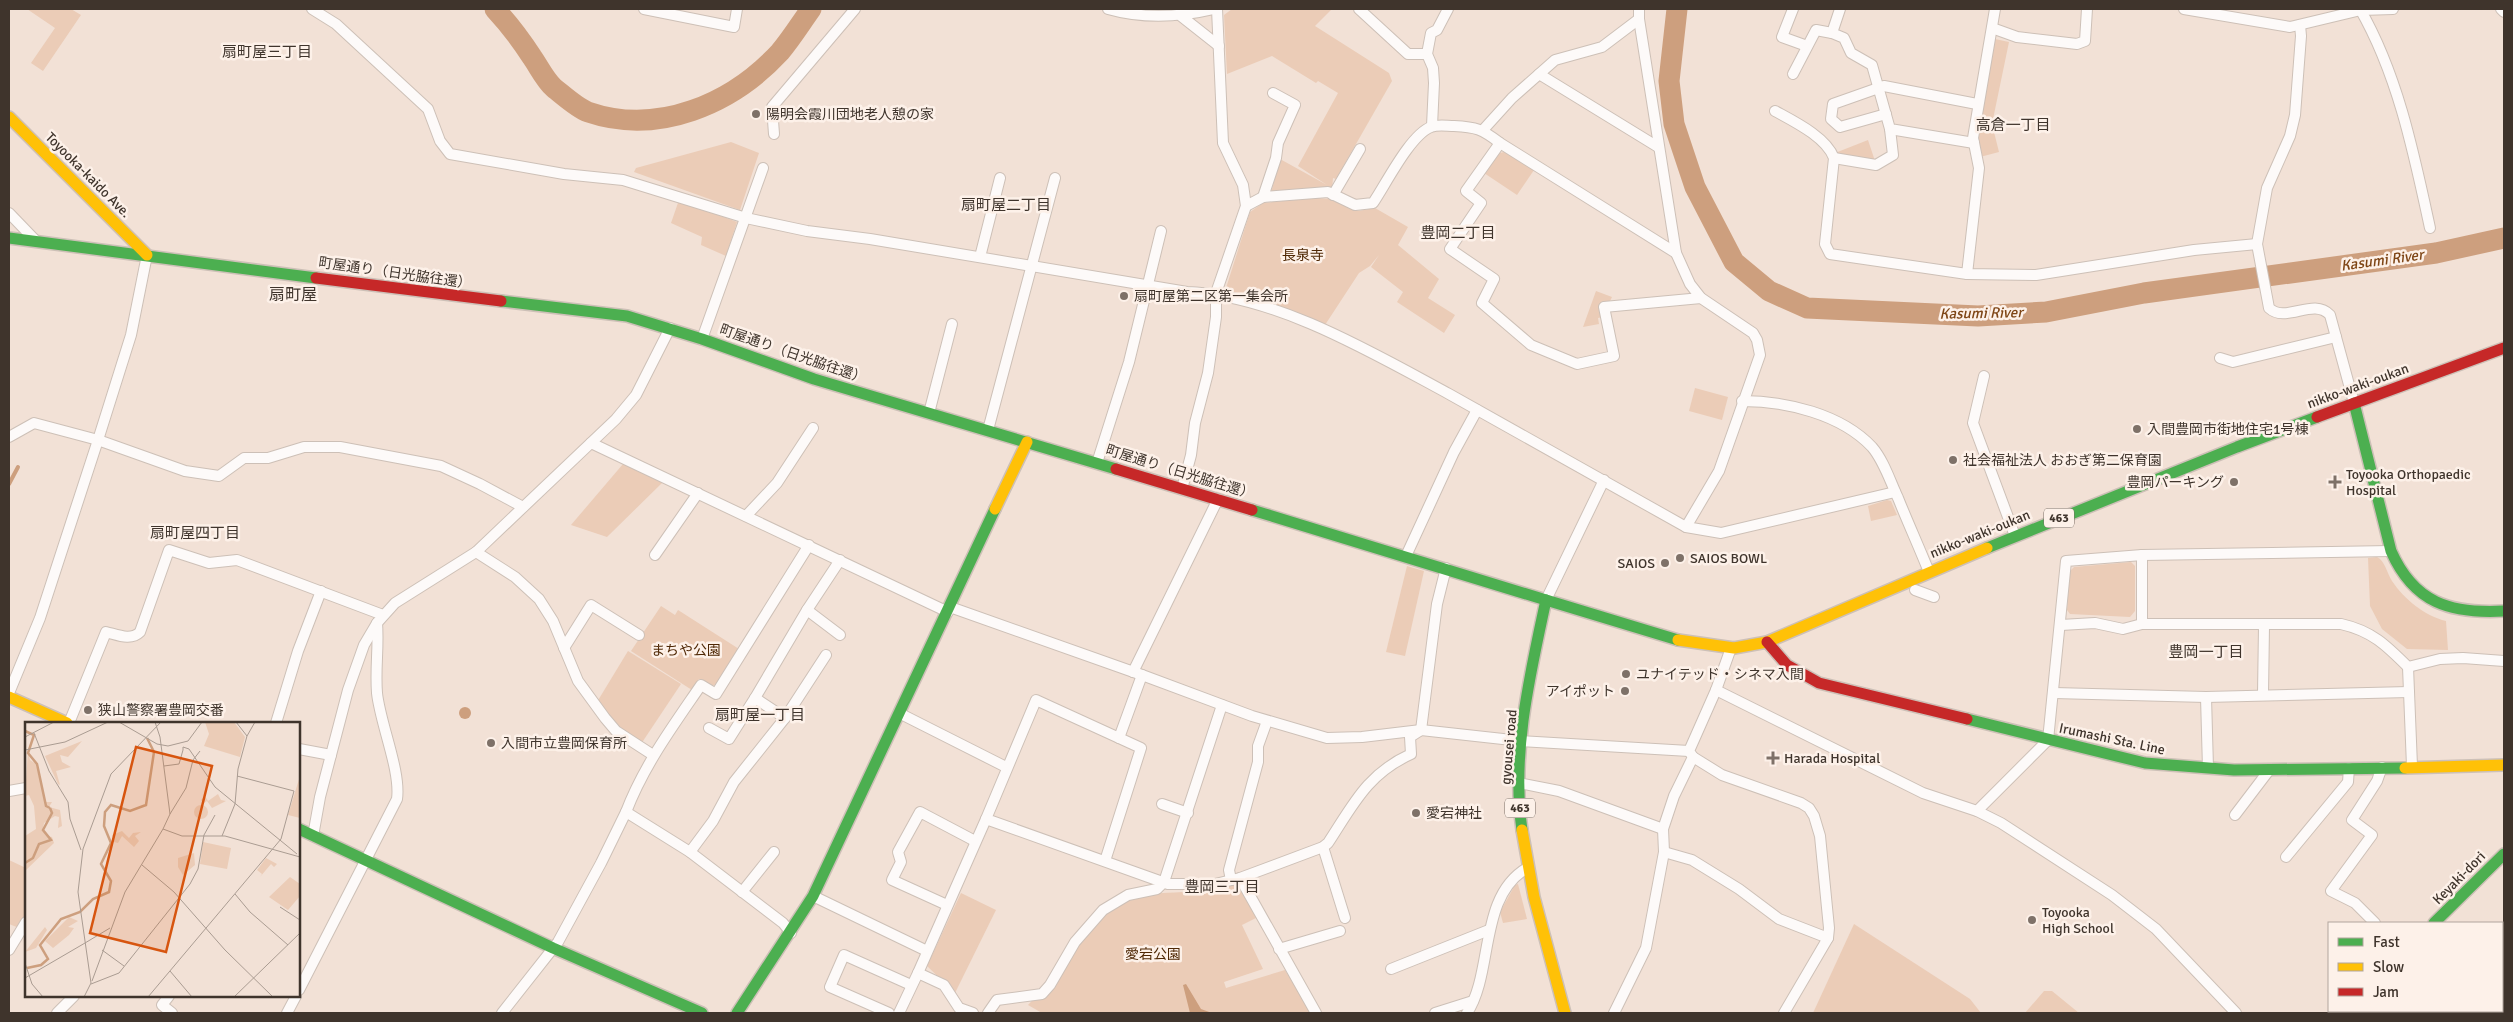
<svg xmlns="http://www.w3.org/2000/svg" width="2513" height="1022" font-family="Signika,'Noto Sans JP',sans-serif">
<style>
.green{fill:#ebccb7}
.water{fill:#cd9f7e}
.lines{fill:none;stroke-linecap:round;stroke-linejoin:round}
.stream{stroke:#cd9f7e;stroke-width:4}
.river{stroke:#cd9f7e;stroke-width:21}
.street-casing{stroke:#cdc0b7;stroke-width:12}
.fast-casing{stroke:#cdc0b7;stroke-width:14}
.slow-casing{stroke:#cdc0b7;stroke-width:14}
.jam-casing{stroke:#cdc0b7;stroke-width:14}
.street{stroke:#fdfaf9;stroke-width:10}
.fast{stroke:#4caf50;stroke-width:11}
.slow{stroke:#ffc107;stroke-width:11}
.jam{stroke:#c62828;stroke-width:11}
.poi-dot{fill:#7e7168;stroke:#fdf1e9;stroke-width:2}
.labels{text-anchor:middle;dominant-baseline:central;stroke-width:5;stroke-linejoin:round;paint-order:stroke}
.shield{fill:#fdf1e9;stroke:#786d65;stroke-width:1}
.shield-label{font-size:12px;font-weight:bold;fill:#3f342c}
.poi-label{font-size:14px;fill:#3f342c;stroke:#fdf1e9;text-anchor:start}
.street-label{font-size:14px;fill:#3f342c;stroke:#fdf1e9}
.park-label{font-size:14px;fill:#4f2805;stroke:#fdf1e9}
.neighbourhood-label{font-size:15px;fill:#3f342c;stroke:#fdf1e9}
.water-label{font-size:15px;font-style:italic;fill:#7e4515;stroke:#fdf1e9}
.quarter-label{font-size:16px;fill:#3f342c;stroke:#fdf1e9}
.inset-river{fill:none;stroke:#cd9f7e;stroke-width:2.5}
.inset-road{fill:none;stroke:#aa9c92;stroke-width:1}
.view{fill:#d7550f;fill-opacity:0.15;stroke:#d7550f;stroke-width:2.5}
.inset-edge{fill:none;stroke:#3f342c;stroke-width:2.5}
</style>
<rect width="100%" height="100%" fill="#f2e1d6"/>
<g class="green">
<polygon points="27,9 71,9 81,15 43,71 31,63 55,28"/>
<polygon points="1232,9 1332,9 1315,26 1389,73 1392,81 1336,179 1333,178 1332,190 1271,193 1280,159 1327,185 1298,166 1338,93 1318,81 1316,83 1272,56 1227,74 1224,15"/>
<polygon points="1995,39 2009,42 1992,124 1999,152 1980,157 1978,136"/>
<polygon points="1868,140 1875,161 1836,155 1835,153"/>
<polygon points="731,142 759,153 740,210 634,172 636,168"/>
<polygon points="1504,152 1534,170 1517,195 1484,173 1500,153"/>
<polygon points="1316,198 1330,199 1358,211 1375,208 1408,227 1398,245 1439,279 1428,298 1455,315 1444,333 1397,302 1403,292 1371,267 1379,255 1370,266 1359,273 1325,325 1228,290 1226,288 1250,212 1263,203"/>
<polygon points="679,200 737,222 726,256 701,245 702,237 671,223"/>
<polygon points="1596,291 1612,297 1609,303 1600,304 1603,317 1598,318 1599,324 1583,327"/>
<polygon points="1695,388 1728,397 1722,420 1689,411"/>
<polygon points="623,464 663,482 607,537 571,525"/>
<polygon points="1887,500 1891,501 1897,515 1871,521 1868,506"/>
<path d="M2377,557C2385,561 2387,573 2392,581C2404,599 2425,616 2446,621L2448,650L2407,649L2382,629L2370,606L2368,558Z"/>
<polygon points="2131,562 2135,566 2135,611 2130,617 2070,614 2067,610 2070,571 2074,567"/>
<polygon points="1407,566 1424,571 1405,656 1386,652"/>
<polygon points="661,606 675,615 678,610 739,649 717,684 711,686 699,679 692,690 631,651"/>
<polygon points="628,651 681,684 641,744 619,730 597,702"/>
<polygon points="9,860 26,868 26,916 19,928 9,924"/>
<path d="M1235,883L1240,885L1258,917L1242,925L1263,969L1224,982L1226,988L1285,970L1311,1013H1042L1028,1005C1057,977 1098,905 1137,896C1156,892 1178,893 1198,891C1210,890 1222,886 1235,883Z"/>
<polygon points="1518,884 1527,919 1503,923 1500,912 1515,885"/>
<polygon points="961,893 996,910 955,993 927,966"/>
<polygon points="1854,924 1970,999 1981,1013 1813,1013"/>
<polygon points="2044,991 2052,991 2079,1013 2025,1013"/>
</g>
<g class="water">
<circle cx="465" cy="713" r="6"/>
<polygon points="1186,984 1201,1009 1212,1013 1190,1013 1183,985"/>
</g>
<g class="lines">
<polyline class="stream" points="9,484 18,467"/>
<g class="river">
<path d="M495,9C509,24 521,40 532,57C539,67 545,80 554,88C563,95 577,108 588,112C658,136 732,104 780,52C791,39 801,23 811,9"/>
<polyline points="1677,9 1669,81 1674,124 1695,187 1734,262 1769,291 1807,308 1978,316 2046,312 2144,293 2436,253 2504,238"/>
</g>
<defs>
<g id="street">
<path d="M312,9L336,24L428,109L440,141L450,154L564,174L623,180L746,218L807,231L870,239L1187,292C1275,295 1373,353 1449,394C1528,438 1607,482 1686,527L1721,533L1895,492"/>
<polyline points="644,9 734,27 737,9"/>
<path d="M1108,9C1143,19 1180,17 1214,9"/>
<polyline points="1359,9 1408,54 1427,54"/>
<polyline points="1639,9 1639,19 1676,253 1690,284 1701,298 1753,333 1757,340 1760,355 1719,471 1686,527"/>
<polyline points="1793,9 1782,37 1807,46"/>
<polyline points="1840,9 1832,33 1844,38 1851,53 1872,65 1890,129 1974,143"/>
<polyline points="2184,9 2290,27 2361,10 2393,9"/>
<path d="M2360,9C2398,75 2414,154 2430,228"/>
<polyline points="2501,9 2504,12"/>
<polyline points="1181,16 1219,46"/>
<path d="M2300,25L2301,36L2295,115L2290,136L2267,188L2257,244L2269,308C2286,324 2313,297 2330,315L2354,403"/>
<polyline points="1992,28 2017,37 2077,44 2085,41 2087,9"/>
<polyline points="1539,74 1658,147"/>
<polyline points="1793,74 1816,30 1832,33"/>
<path d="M1775,111C1795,122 1826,137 1834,158L1825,244L1830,254L1967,274L2036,275L2194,250L2257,244"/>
<polyline points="1886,114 1840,127 1831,119 1833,104 1884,86 1977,104"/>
<polyline points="1432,126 1434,83 1433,68 1427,54 1431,33 1437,30 1448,9"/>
<polyline points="1483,130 1512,98 1555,60 1602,47 1639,19"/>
<polyline points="774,134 772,107 855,9"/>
<polyline points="1500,143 1466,191 1481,203 1450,249 1494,279 1482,303 1531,345 1577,364 1614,356 1604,307 1701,298"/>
<polyline points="1834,158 1876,165 1893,155 1890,129"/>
<polyline points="1333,195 1360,149"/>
<polyline points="1263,197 1276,158 1278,143 1295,105 1273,93"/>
<path d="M1246,206L1263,197L1328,192L1355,205L1373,203C1386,184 1410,135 1431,127C1438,124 1447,126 1454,126C1476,127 1482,129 1500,143L1676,253"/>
<polyline points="9,213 36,241"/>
<polyline points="980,257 1000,178"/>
<polyline points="1967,274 1979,168 1973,138 1995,9"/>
<polyline points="702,339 763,168"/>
<polyline points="2220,358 2233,362 2336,337"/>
<polyline points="1984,376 1973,423 2015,536"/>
<path d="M1742,401C1786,401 1841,414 1872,447C1884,461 1890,481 1898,498C1908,523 1919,547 1929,572"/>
<polyline points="929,413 952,324"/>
<polyline points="988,430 1055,178"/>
<polyline points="9,437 34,423 98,440 185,471 219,476 244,458 268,458 304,447 340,447 441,466 480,484 523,507"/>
<polyline points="591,443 948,612"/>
<polyline points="1097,463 1129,362 1161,231"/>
<polyline points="1182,489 1191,455 1195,423 1208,373 1216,317 1216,293 1246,206 1243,185 1223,143 1217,9"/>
<polyline points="746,516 777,483 813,428"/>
<polyline points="476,552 515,577 539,599 553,621 578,681 605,718 616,731 653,755"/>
<polyline points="655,555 698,493"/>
<polyline points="2142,555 2142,624"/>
<polyline points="1406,556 1454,452 1477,410"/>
<polyline points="1915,590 1934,597"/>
<polyline points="1546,600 1604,480"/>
<polyline points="950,607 1142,675 1252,716 1327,738 1362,737 1421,730 1521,741 1689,751"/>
<polyline points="807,610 840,635"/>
<path d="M2061,625L2095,623L2123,629L2142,624H2341C2372,631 2386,645 2408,667L2412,766"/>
<polyline points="564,648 591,605 639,635"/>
<polyline points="2408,667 2440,659 2463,658 2504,661"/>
<polyline points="1133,672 1218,499"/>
<polyline points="1716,690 1923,793 1977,811 2001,823 2112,895 2156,929 2236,1013"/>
<polyline points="9,693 40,618 98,440 131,335 147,255"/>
<polyline points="2054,693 2206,697 2409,692"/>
<polyline points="2263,694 2264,626"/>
<polyline points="2206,697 2208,768"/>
<polyline points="755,698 785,718"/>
<polyline points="899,713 1006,767"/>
<path d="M69,723L106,632C118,635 131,641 140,632L169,550L209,563L237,560L383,615"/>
<polyline points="276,723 298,651 321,591"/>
<polyline points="709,728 729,739 755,698 807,610 840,560"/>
<polyline points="1421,730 1437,604 1446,568"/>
<polyline points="1119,738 1142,675"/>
<polyline points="299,749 331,755"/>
<polyline points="1693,757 1722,775 1801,803 1809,808 1814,816 1820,836 1829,928 1828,938 1784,1013"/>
<polyline points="1519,783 1559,791 1663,829"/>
<polyline points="9,791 26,788"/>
<polyline points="1162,804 1188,813"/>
<polyline points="1977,811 2048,740 2066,561 2142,555 2391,551"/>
<polyline points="2235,815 2270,769"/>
<polyline points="313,836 320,797 348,690 364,645 377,623 395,603 476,552 616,419 636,395 670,328"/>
<polyline points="1323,847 1345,918"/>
<polyline points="690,852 713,821 734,782 785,718 826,655"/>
<polyline points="1664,852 1692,860 1739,889 1779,919 1828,938"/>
<polyline points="2286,857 2348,782 2349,768"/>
<path d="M1105,861L1141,748L1036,700L986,819L1168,884H1215L1240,878L1323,847L1328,843C1353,805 1367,774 1411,754L1410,737L1421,730"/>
<polyline points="1240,878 1316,1013"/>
<polyline points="1231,880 1229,870 1258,762 1258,746 1267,721"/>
<polyline points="742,892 774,852"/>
<polyline points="813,896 927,951"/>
<polyline points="947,905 892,880 901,862 898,852 920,812 975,841"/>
<polyline points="2375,923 2355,903 2331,891 2372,835 2352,820 2377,781 2382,767"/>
<path d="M791,933L783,923L690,852L626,812C644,765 673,726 701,685L716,694L809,545"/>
<polyline points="1279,949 1340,931"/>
<polyline points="9,950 26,922"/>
<polyline points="1391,969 1489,930"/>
<polyline points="918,973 986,819"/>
<path d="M299,990L397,799C401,771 380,723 377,693C375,669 379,646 377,623"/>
<polyline points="169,996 162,1005 172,1013"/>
<polyline points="57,1013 74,996"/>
<polyline points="287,1013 296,996"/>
<polyline points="502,1013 558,942 601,863 626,812"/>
<polyline points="889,1013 830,987 844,955 911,985"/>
<polyline points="899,1013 918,973 944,985 959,1008 973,1013"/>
<polyline points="988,1013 997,1000 1042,994 1050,985 1075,942 1103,910 1128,895 1157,889 1164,882 1222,705"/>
<polyline points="1435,1013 1473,1001"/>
<path d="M1467,1013C1494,972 1478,897 1527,868"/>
<polyline points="1614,1013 1646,948 1664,852 1663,829 1674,796 1693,757 1689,751 1716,690 1731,648"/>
</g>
<g id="fast">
<polyline points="9,238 316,278"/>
<polyline points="501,301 627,316 702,339 814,379 1116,469"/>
<path d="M2354,403L2391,551C2414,603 2450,614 2504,611"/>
<polyline points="1252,510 1546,600"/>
<polyline points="1987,548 2237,447 2317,417"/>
<polyline points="1967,719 2145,763 2234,770 2405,768"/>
<polyline points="299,829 553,948 702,1013"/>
<path d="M1522,830C1511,754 1530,674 1546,600L1678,640"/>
<polyline points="2434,923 2504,854"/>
<polyline points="737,1013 813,896 995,509"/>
<polyline points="2339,1013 2341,1011"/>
</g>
<g id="slow">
<polyline points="9,117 147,255"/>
<polyline points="995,509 1027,442"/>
<polyline points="1678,640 1734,648 1767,642 1987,548"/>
<polyline points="9,697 67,723"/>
<polyline points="2405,768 2504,765"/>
<polyline points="1522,830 1534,897 1565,1013"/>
</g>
<g id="jam">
<polyline points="316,278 501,301"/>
<polyline points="2317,417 2504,348"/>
<polyline points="1116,469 1252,510"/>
<polyline points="1767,642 1787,665 1819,683 1967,719"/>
</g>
</defs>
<use href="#street" class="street-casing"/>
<use href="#fast" class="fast-casing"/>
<use href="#slow" class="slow-casing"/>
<use href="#jam" class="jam-casing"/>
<use href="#street" class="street"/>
<use href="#fast" class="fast"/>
<use href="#slow" class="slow"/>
<use href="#jam" class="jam"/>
</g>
<g class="poi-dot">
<circle cx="756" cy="114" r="5"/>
<circle cx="1124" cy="296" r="5"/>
<circle cx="2137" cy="429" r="5"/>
<circle cx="1953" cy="460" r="5"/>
<circle cx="2234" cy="482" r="5"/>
<path d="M2332.5 474.5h5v5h5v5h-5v5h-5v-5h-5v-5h5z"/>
<circle cx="1680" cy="558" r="5"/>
<circle cx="1665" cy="563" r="5"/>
<circle cx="1626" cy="674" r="5"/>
<circle cx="1625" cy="691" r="5"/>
<circle cx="88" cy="710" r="5"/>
<circle cx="491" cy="743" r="5"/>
<path d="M1770.5 750.5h5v5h5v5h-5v5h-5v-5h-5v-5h5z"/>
<circle cx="1416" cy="813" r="5"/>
<circle cx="2032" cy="920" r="5"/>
</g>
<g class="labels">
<g class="shield">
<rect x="2044" y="508.5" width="30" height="19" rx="4"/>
<rect x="1505" y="798.5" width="30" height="19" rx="4"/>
</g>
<g class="shield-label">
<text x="2059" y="518">463</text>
<text x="1520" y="808">463</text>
</g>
<g class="poi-label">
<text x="766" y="114">陽明会霞川団地老人憩の家</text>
<text x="1134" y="296">扇町屋第二区第一集会所</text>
<text x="2147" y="429">入間豊岡市街地住宅1号棟</text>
<text x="1963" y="460">社会福祉法人 おおぎ第二保育園</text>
<text x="2346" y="474">Toyooka Orthopaedic<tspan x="2346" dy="16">Hospital</tspan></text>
<text x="2224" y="482" text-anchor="end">豊岡パーキング</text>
<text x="1690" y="558">SAIOS BOWL</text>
<text x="1655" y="563" text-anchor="end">SAIOS</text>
<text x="1636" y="674">ユナイテッド・シネマ入間</text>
<text x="1615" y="691" text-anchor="end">アイポット</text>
<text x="98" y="710">狭山警察署豊岡交番</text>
<text x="501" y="743">入間市立豊岡保育所</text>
<text x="1784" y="758">Harada Hospital</text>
<text x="1426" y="813">愛宕神社</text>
<text x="2042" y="912">Toyooka<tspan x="2042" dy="16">High School</tspan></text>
</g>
<g class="street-label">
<text transform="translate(88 175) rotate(45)">Toyooka-kaido Ave.</text>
<text transform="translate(395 273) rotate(8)">町屋通り（日光脇往還）</text>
<text transform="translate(793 354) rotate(19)">町屋通り（日光脇往還）</text>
<text transform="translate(2358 386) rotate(-20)">nikko-waki-oukan</text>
<text transform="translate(1180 472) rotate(17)">町屋通り（日光脇往還）</text>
<text transform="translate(1980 534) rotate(-22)">nikko-waki-oukan</text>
<text transform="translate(2112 739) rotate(12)">Irumashi Sta. Line</text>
<text transform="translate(1509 747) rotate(-85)">gyousei road</text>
<text transform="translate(2459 878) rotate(-45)">Keyaki-dori</text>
</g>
<g class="park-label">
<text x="1303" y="255">長泉寺</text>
<text x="686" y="650">まちや公園</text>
<text x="1153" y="954">愛宕公園</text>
</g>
<g class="neighbourhood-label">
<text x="267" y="52">扇町屋三丁目</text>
<text x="2013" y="125">高倉一丁目</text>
<text x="1006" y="205">扇町屋二丁目</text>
<text x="1458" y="233">豊岡二丁目</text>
<text x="195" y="533">扇町屋四丁目</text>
<text x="2206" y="652">豊岡一丁目</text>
<text x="760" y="715">扇町屋一丁目</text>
<text x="1222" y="887">豊岡三丁目</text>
</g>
<g class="water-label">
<text transform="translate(2382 260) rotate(-8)">Kasumi River</text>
<text transform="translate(1981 313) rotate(-1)">Kasumi River</text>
</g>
<g class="quarter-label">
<text x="293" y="295">扇町屋</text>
</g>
</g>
<g transform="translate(25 722)">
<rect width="275" height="275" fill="#f2e1d6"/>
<path d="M180,0H209L220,15L215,35L179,24L184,12ZM57,19L43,35L35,33L37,40L46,45L31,49L35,63L33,62L20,34ZM3,28L5,38L11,42L20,80H27L24,85L35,88L37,104L33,106L34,95L30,94L19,101L18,107L22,114L27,115L29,121L0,149V114L11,107L9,84L4,73L0,74ZM275,54V96L263,93ZM193,72L196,78L201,79L187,86L182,79L179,81L176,78L180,74L183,79ZM169 90a7 7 0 1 1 14 0a7 7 0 1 1-14 0ZM97,109L104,116L108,111L116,110L110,114L114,119L109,125L97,114L93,121L89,120L87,113ZM178,120L206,126L202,147L175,142ZM169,131L170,143L158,153L153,145V136ZM241,136L252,142L249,145L246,142L235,155L237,152L232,148ZM265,155L275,162V174L263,188L244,175ZM44,195L53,199L43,205L49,206L44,213L28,226L20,219ZM20,205L22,208L11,226L0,230Z" fill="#ebccb7"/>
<path class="inset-river" d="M0,9L9,13L3,31L12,42L21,84L25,86M0,141L8,136L14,122L26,118L18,108L27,91L25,86M2,246L16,243L23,237L15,223L36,197L55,190L68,177L84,170L86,159L76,142L86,121L79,104L80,90L86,83L105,89L121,83L129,30L122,16"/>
<path class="inset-road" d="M94,0L132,22L143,24L163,19L177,0M130,0L135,15L145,92L138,107L157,114H200L275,135M211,0L222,14M9,11L24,49L43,80L45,97L56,128M0,15L29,0M0,28L40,20L83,0M158,28V25L164,27L190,65L272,132M139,44L154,42L158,28M145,92L161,66L168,38L175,29M197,114L210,82L213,47L222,14L230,0M117,143L149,170L200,228L248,275M210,172L225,190L263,223M255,185L275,198M60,221L85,206M77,228L99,244M0,241L7,262L18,275M145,249L167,275M0,256L60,221M67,259L100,170L138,107M66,262L94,251L165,162L173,147L179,113L190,93M59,275L66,261L53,170L58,127L86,52L136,0M123,275L256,117L269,69L212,54M209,275L275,211"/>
<path class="view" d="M111,25L187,44L141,230L65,211Z"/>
<rect width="275" height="275" class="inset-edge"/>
</g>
<rect width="2513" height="1022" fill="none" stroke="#3f342c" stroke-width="20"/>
<rect x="2328" y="922" width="175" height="90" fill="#fdf1e9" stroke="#b1a59d"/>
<rect x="2338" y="938" width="25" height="8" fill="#4caf50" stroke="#b1a59d"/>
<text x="2373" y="947" font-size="15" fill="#3f342c">Fast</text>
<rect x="2338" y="963" width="25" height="8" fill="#ffc107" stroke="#b1a59d"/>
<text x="2373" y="972" font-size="15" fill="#3f342c">Slow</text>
<rect x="2338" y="988" width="25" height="8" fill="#c62828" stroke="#b1a59d"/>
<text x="2373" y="997" font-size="15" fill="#3f342c">Jam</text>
</svg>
